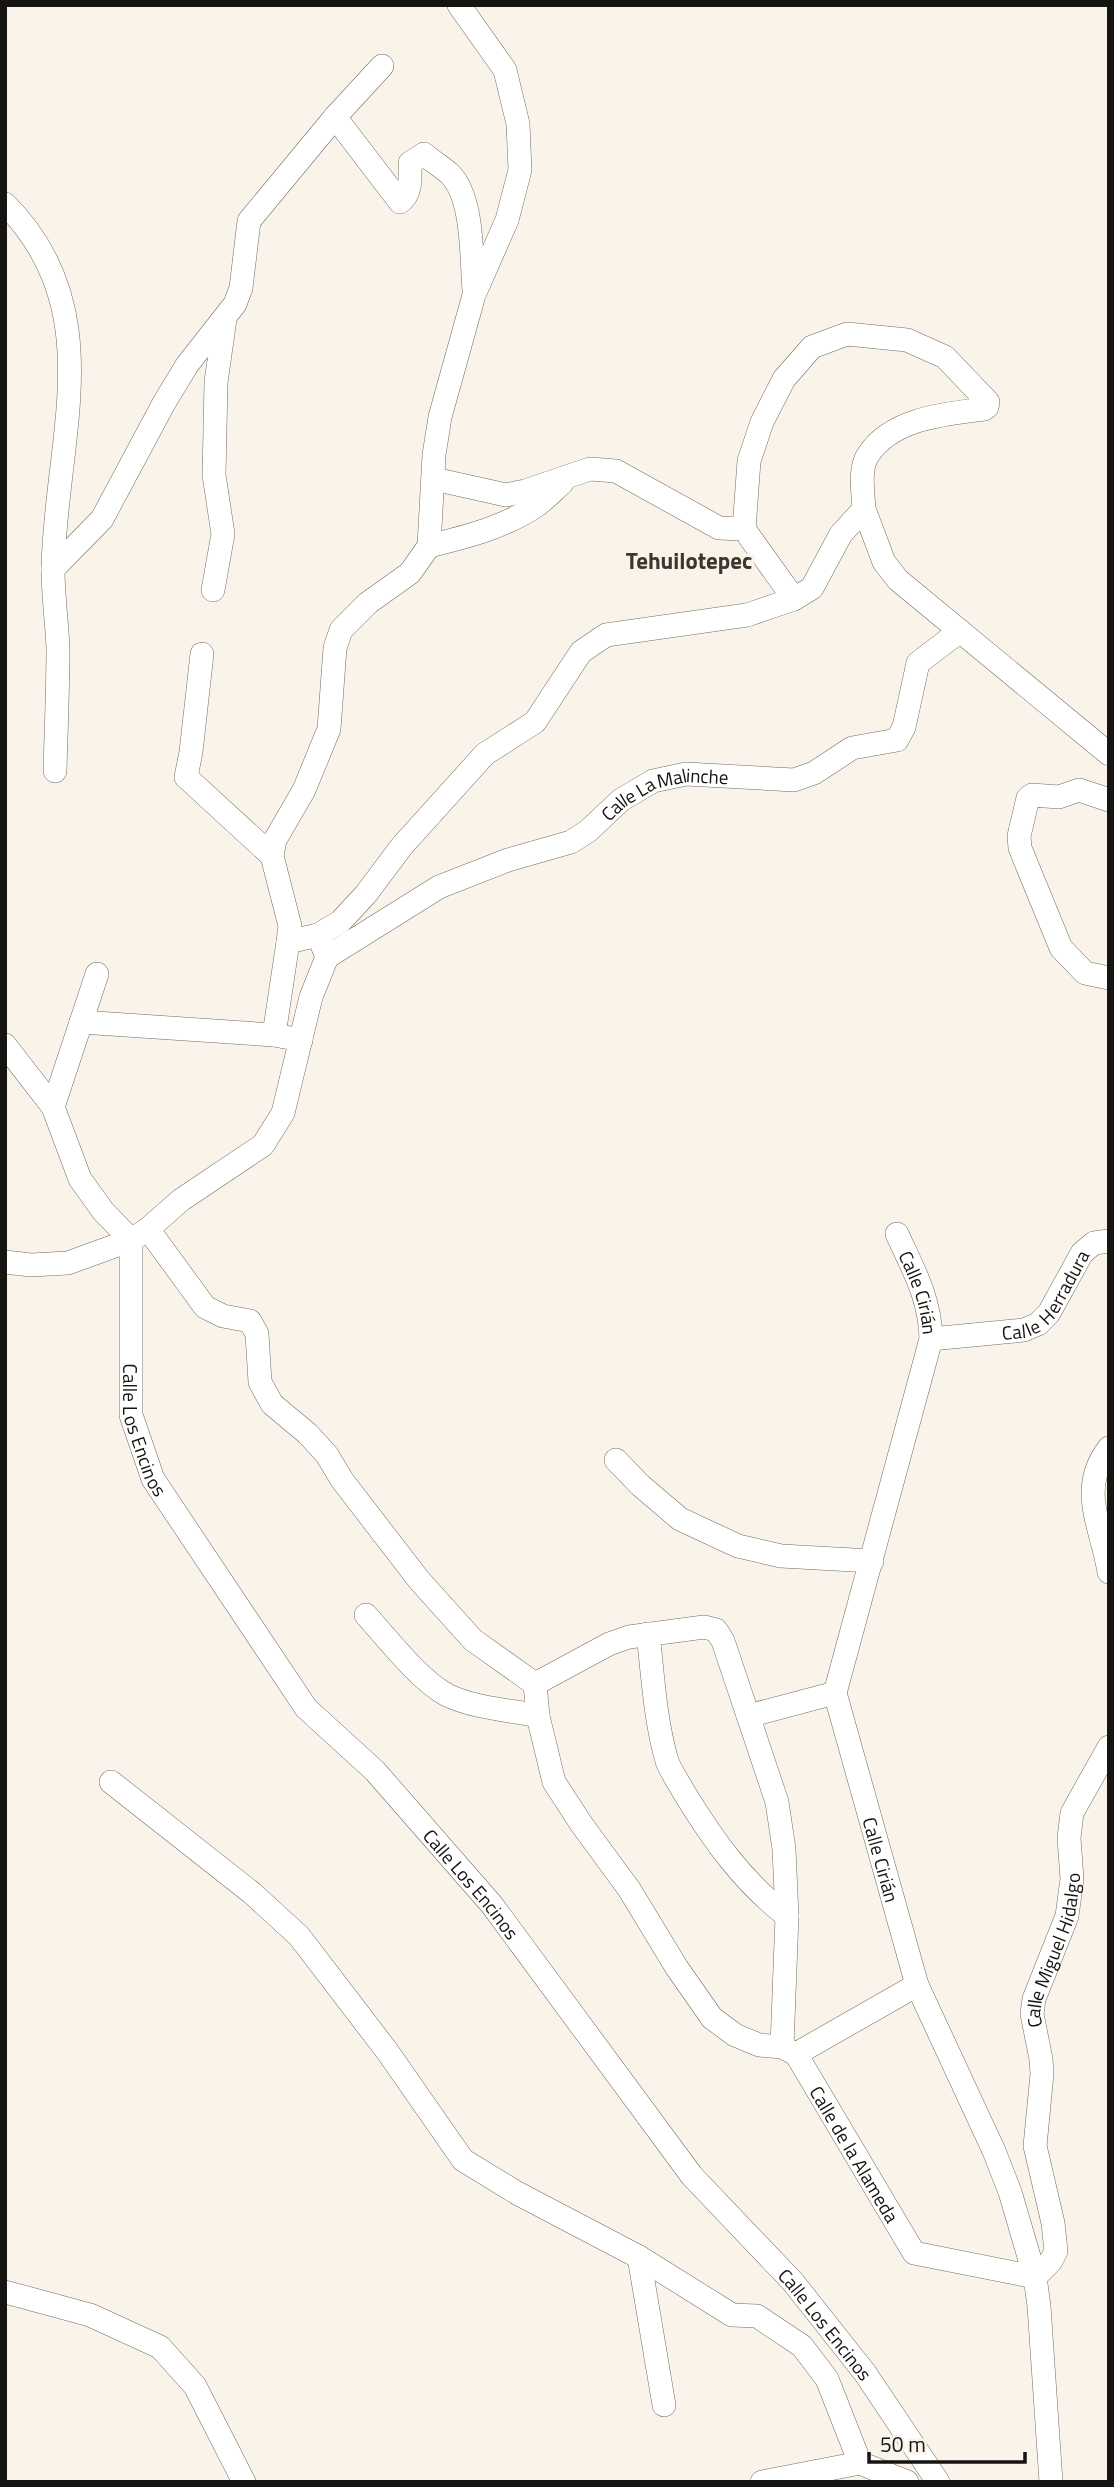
<svg xmlns="http://www.w3.org/2000/svg" width="1114" height="2487" font-family="'Titillium Web',sans-serif">
<style>
.lines{fill:none;stroke-linecap:round;stroke-linejoin:round}
.minor-casing{stroke:#716c63;stroke-width:24}
.minor{stroke:#fff;stroke-width:23}
.labels{text-anchor:middle;dominant-baseline:central;stroke-width:7;stroke-linejoin:round;paint-order:stroke}
.street-label{font-size:19px;fill:#161410;stroke:#f9f3e9}
.quarter-label{font-size:23px;font-weight:bold;fill:#3b362f;stroke:#f9f3e9}
</style>
<rect width="100%" height="100%" fill="#f9f3e9"/>
<g class="lines">
<defs>
<g id="minor">
<path d="M335,117L400,202C412,193 410,178 410,163L424,154C432,161 442,167 450,174C474,199 471,257 474,290"/>
<path d="M5,204C111,310 55,440 53,569C53,596 57,622 58,649C58,690 56,731 55,771"/>
<polyline points="434,479 506,495 525,491 590,469 616,471 719,528 744,529 794,599"/>
<polyline points="864,509 884,562 898,580 1109,754"/>
<path d="M429,546C465,537 506,527 537,505C546,499 554,490 562,483"/>
<polyline points="53,569 102,519 164,403 187,365 235,304 241,288 249,221 335,117 382,66"/>
<polyline points="213,590 223,534 214,475 216,382 225,319"/>
<polyline points="202,654 191,752 186,777 272,856"/>
<polyline points="1109,800 1079,790 1059,797 1032,795 1028,798 1019,836 1020,848 1061,948 1085,973 1109,978"/>
<path d="M318,935L340,922L366,894L402,846L485,754L535,722L581,652L606,635L747,615L794,599L812,588L841,534L864,509C863,493 859,468 868,455C892,418 945,414 984,409L987,407L988,402L945,357L907,340L847,334L812,347L784,379L762,422L749,461L744,529"/>
<path id="s1" d="M327,957L439,887L508,860L571,842L588,831L621,800L653,781L686,774L794,780L814,773L852,748L897,740L904,727L918,663L960,631"/>
<polyline points="81,1022 274,1035 301,1040"/>
<polyline points="274,1035 288,942"/>
<polyline points="5,1045 53,1107 80,1179 103,1211 131,1240"/>
<polyline points="53,1107 97,974"/>
<polyline points="148,1229 205,1307 223,1316 250,1321 257,1334 260,1382 272,1404 308,1434 327,1455 342,1480 419,1580 473,1640 535,1684 538,1716 554,1782 582,1825 629,1889 677,1968 712,2018 735,2035 759,2045 782,2047 796,2054 917,1985"/>
<path id="s2" d="M897,1234C914,1271 930,1298 931,1339L835,1693L917,1985L994,2151L1010,2192L1035,2277L1039,2306L1051,2482"/>
<path id="s3" d="M131,1240V1415L153,1479L306,1708L375,1771L492,1905L692,2176L793,2282L865,2373L938,2482"/>
<polyline points="5,1262 31,1265 68,1263 131,1240 148,1229 181,1200 263,1145 283,1113 311,997 327,957 318,935 288,942 290,926 272,856 275,840 304,790 329,729 335,648 341,630 368,603 410,573 429,546 434,455 440,417 474,295 507,220 520,170 518,124 505,70 459,5"/>
<path id="s4" d="M931,1339L1024,1330L1038,1324L1049,1313L1082,1253L1094,1243L1109,1241"/>
<path d="M1109,1448C1077,1489 1102,1527 1109,1572"/>
<polyline points="616,1460 640,1485 680,1519 738,1546 781,1556 872,1561"/>
<path d="M366,1615C387,1638 420,1681 447,1695C474,1708 509,1710 538,1716"/>
<path d="M648,1634C653,1676 655,1720 667,1761C671,1772 679,1783 685,1794C713,1840 744,1883 787,1916"/>
<polyline points="535,1684 609,1644 629,1637 704,1627 716,1630 723,1641 777,1802 784,1849 787,1916 782,2047"/>
<polyline points="748,1716 835,1693"/>
<polyline points="111,1782 252,1893 299,1936 387,2051 463,2160 517,2193 639,2257 732,2315 757,2316 802,2346 827,2379 860,2463"/>
<path id="s5" d="M796,2054L914,2253L1035,2277L1051,2261L1056,2251L1053,2223L1035,2146L1042,2074L1041,2059L1032,2014L1034,1999L1067,1916L1072,1879L1069,1838L1072,1813L1109,1747"/>
<polyline points="639,2257 664,2405"/>
<polyline points="5,2292 90,2315 160,2347 195,2386 244,2482"/>
<polyline points="762,2482 860,2463 907,2482"/>
</g>
</defs>
<use href="#minor" class="minor-casing"/>
<use href="#minor" class="minor"/>
</g>
<g class="labels">
<g class="street-label">
<text stroke="none"><textPath href="#s1" startOffset="382">Calle La Malinche</textPath></text>
<text stroke="none"><textPath href="#s4" startOffset="133">Calle Herradura</textPath></text>
<text stroke="none"><textPath href="#s2" startOffset="63">Calle Cirián</textPath></text>
<text stroke="none"><textPath href="#s3" startOffset="192">Calle Los Encinos</textPath></text>
<text stroke="none"><textPath href="#s2" startOffset="651">Calle Cirián</textPath></text>
<text stroke="none"><textPath href="#s3" startOffset="760">Calle Los Encinos</textPath></text>
<text stroke="none"><textPath href="#s5" startOffset="696">Calle Miguel Hidalgo</textPath></text>
<text stroke="none"><textPath href="#s5" startOffset="116">Calle de la Alameda</textPath></text>
<text stroke="none"><textPath href="#s3" startOffset="1326">Calle Los Encinos</textPath></text>
</g>
<g class="quarter-label">
<text x="689" y="560">Tehuilotepec</text>
</g>
</g>
<rect width="1114" height="2487" fill="none" stroke="#161410" stroke-width="14"/>
<path d="M869 2452v10h156v-10" fill="none" stroke="#161410" stroke-width="3.5"/>
<text x="880" y="2452" font-size="21" fill="#161410" stroke="#f9f3e9" stroke-width="5" paint-order="stroke">50 m</text>
</svg>
